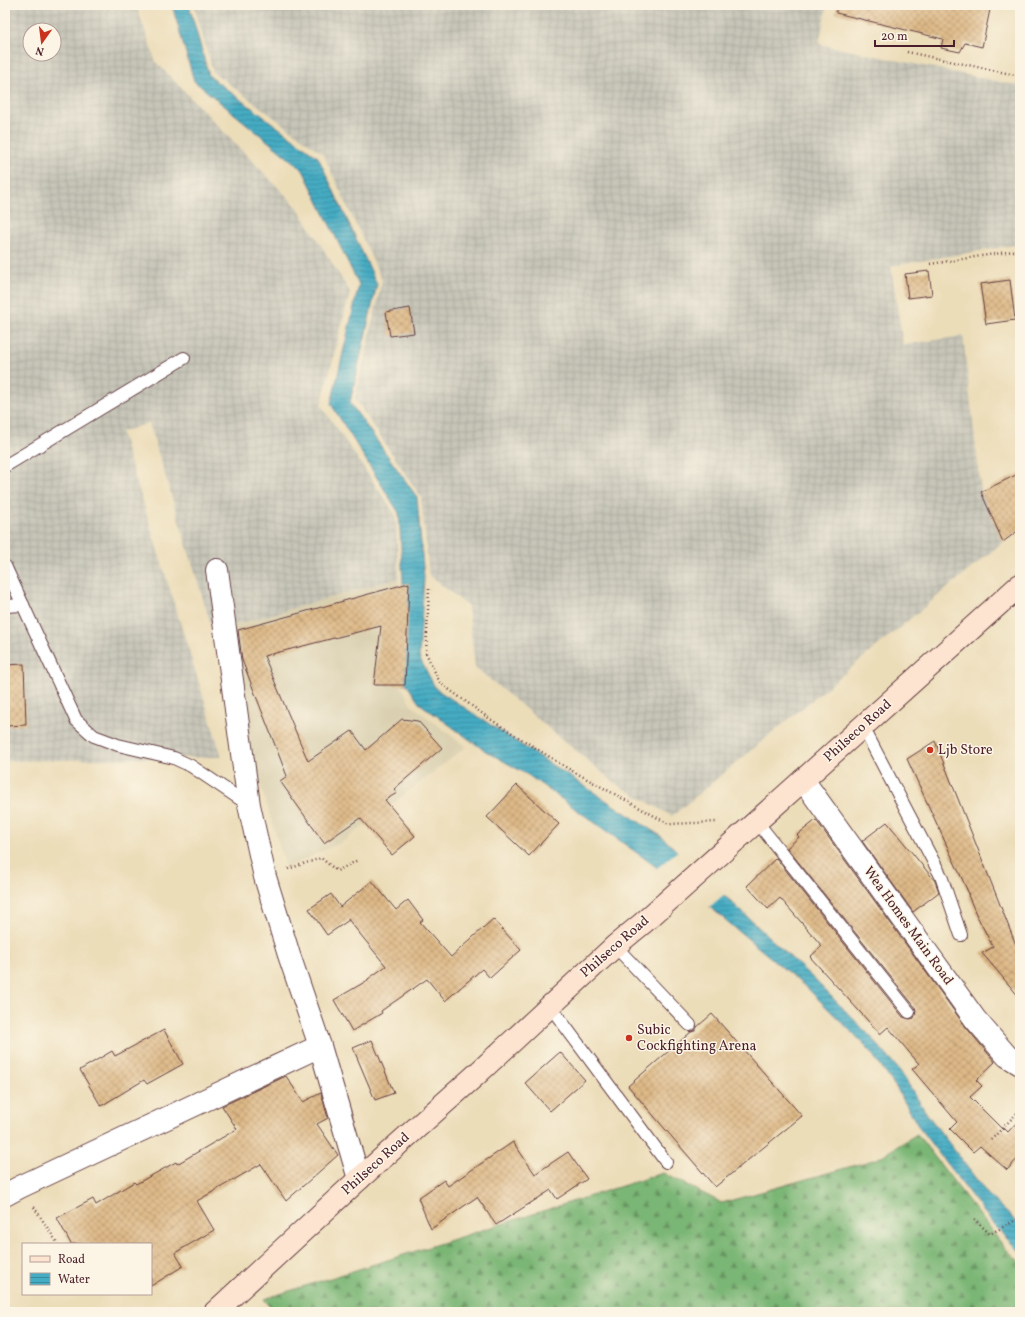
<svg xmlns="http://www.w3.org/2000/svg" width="1025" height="1317" font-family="Vollkorn,serif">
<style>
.built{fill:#dad0b1}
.industrial{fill:url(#industrial-grid);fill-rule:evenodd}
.forest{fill:url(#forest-firs);stroke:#626a50}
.water{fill:url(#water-rules);stroke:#476677}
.pier{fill:#ecddb9}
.building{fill:url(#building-cross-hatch)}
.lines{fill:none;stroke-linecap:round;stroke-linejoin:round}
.lane-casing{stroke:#623c40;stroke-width:14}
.street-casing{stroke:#623c40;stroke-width:24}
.secondary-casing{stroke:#623c40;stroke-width:24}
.path{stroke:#623c40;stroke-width:2.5;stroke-dasharray:1 3;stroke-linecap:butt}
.lane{stroke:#fff;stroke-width:12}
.street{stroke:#fff;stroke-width:22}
.secondary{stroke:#fde4d1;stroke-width:22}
.poi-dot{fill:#c8321e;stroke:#fcf5e5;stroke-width:1.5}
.labels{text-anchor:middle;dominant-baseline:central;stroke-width:3;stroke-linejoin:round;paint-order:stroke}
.street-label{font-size:14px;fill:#4a1f2b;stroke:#fcf5e5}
.poi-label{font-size:14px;fill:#4a1f2b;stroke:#fcf5e5;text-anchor:start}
</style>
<defs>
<pattern id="industrial-grid" width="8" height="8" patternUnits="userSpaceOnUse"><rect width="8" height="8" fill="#c6c5b8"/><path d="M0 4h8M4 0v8" fill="none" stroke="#aca99e"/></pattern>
<pattern id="forest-firs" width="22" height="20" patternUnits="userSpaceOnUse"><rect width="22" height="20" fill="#7ab675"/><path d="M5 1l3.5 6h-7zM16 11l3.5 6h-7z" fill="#669360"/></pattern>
<pattern id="water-rules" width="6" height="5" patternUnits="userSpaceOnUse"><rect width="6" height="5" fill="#44acc3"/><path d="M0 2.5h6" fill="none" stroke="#3b8b9f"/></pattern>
<pattern id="building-cross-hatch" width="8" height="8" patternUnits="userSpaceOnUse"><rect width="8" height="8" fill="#deb987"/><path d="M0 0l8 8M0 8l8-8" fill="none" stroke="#b6966f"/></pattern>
</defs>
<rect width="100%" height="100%" fill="#fcf5e5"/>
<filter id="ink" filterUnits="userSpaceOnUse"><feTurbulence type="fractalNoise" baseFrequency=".025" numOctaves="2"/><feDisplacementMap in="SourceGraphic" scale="8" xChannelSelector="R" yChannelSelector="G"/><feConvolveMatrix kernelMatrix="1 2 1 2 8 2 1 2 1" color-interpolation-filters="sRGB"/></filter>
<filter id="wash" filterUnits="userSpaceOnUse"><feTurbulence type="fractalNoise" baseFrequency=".012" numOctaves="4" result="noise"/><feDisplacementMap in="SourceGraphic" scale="16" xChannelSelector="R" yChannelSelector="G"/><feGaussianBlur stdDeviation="0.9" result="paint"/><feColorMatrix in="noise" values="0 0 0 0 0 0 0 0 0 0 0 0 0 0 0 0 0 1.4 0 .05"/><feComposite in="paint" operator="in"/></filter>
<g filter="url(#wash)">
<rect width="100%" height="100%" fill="#ecddb9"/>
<polygon class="built" points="399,578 396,675 411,705 466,747 344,841 286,868 213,631"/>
<g class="industrial">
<path d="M5,5H136L156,62L298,208L350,292L321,405L395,514L399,578L213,631L149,423L121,432L222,757L5,761ZM30,30H54V54H30Z"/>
<polygon points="194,5 827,5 819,44 1020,86 1020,244 891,266 903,345 963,336 981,492 1003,542 672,816 616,784 475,667 468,606 429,575 421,497 355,399 382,280 323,154 213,72"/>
</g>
<polygon class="forest" points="917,1134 1005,1248 1020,1262 1020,1312 275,1312 264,1299 663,1173 722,1203 877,1159"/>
<polygon class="water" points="172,5 189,5 209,76 318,157 377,284 350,403 417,497 424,578 419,657 436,689 662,837 818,983 872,1038 900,1071 927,1114 989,1196 1020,1225 1020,1252 993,1224 920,1129 897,1089 867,1047 808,989 710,907 644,858 528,775 484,750 419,703 396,668 403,583 399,513 331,404 359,285 303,170 194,81"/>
<polygon class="pier" points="679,850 726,893 708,908 656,869"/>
<g id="blocks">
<g class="building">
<polygon points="836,5 991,5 982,47 965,43 960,52 941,48 943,39 836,13"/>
<polygon points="929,271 932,295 908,298 905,274"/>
<polygon points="1010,280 1015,320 986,324 980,284"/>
<polygon points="410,308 414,333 390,336 386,312"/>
<polygon points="1020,473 1020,529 1003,542 981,492"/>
<polygon points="409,583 405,685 374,685 381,626 264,656 308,761 352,731 366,750 402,719 418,721 442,748 394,789 397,793 385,800 415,836 392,855 360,818 324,843 280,781 287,776 242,660 238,630"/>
<polygon points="24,664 26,725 5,726 5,665"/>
<polygon points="935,741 1020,955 1020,998 982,953 993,947 976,914 968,895 969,894 907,759"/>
<polygon points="517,785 559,824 529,856 487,817"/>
<polygon points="816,820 965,1026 995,1062 976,1080 982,1086 970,1097 1003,1130 1004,1128 1008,1132 1020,1119 1020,1156 1007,1170 980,1146 973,1152 950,1129 957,1122 912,1069 919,1064 888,1027 880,1034 810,957 822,946 780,898 768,909 747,886 776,858 903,1017 910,1019 914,1018 916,1011 915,1007 787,848 799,837 797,835"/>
<polygon points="887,822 935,881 939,892 913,912 862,841"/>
<polygon points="372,881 396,910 408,900 423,920 420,922 451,957 493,919 521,950 490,978 482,969 445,1001 427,979 381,1011 382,1013 352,1031 334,1000 368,980 368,979 386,966 347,918 349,920 327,935 309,909 331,894 340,907"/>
<polygon points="712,1014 802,1116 715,1187 628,1086 691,1032 695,1031 697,1027"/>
<polygon points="164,1030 183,1064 147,1084 144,1080 101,1106 80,1070 112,1051 115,1056"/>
<polygon points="372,1040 394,1093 375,1100 353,1048"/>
<polygon points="560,1052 585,1080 550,1111 525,1083"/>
<polygon points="286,1076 303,1102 321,1093 328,1118 317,1124 338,1155 286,1201 261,1164 197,1201 214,1230 175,1253 183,1266 151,1286 151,1244 71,1244 57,1218 93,1199 96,1205 134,1182 136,1184 176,1162 177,1164 237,1129 222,1106"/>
<polygon points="513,1142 535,1174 568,1152 587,1179 557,1199 551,1190 496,1225 477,1197 431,1229 418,1198 444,1180 448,1186"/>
</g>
</g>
</g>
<g filter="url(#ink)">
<use href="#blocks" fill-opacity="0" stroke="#623c40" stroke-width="1"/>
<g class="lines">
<defs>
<g id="lane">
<polyline points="5,466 184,358"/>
<polyline points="5,566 76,720 94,736 118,745 174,758 191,766 249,805"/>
<polyline points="5,606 23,605"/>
<polyline points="863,727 941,876 961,935"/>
<polyline points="757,822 909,1012"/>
<polyline points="615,946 690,1025"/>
<polyline points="550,1006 666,1162"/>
</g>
<g id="street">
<polyline points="217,570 249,805 265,877 289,955 320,1046 359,1179"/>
<polyline points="803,780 975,1019 1007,1056 1020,1064"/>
<polyline points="5,1195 20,1187 320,1046"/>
</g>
<polyline id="secondary" points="215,1312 359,1179 477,1074 615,946 643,923 803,780 1020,585"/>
</defs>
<use href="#lane" class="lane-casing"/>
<use href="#street" class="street-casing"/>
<use href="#secondary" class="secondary-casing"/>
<g class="path">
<polyline points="907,52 1020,76"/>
<polyline points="930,264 1020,250"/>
<polyline points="429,589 426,653 440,683 490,719 567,768 669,824 718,822"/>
<polyline points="288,869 321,858 337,871 358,860"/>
<polyline points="991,1140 1020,1110"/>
<polyline points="34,1207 58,1244"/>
<polyline points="974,1219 990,1234 1020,1218"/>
</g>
<use href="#lane" class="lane"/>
<use href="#street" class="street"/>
<use href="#secondary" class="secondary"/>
</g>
</g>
<g class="poi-dot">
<circle cx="930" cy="750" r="4"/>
<circle cx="629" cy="1038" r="4"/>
</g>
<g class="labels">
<g class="street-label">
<text transform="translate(858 731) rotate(-42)">Philseco Road</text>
<text transform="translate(908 926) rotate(54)">Wea Homes Main Road</text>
<text transform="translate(615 947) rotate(-41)">Philseco Road</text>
<text transform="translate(376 1164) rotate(-42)">Philseco Road</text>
</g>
<g class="poi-label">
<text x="938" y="750">Ljb Store</text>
<text x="637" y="1030">Subic<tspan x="637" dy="16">Cockfighting Arena</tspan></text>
</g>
</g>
<rect width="1025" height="1317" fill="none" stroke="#fcf5e5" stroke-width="20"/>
<rect x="22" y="1243" width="130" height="52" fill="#fcf5e5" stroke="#b59f9b"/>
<rect x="30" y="1256" width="20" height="6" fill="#fde4d1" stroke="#b59f9b"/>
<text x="58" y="1263" font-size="12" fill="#4a1f2b">Road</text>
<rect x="30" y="1273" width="20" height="12" fill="url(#water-rules)" stroke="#b59f9b"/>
<text x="58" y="1283" font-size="12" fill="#4a1f2b">Water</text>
<g transform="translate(42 42) rotate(194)"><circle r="19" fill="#fcf5e5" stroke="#b59f9b"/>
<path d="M0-3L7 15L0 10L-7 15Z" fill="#c8321e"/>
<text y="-6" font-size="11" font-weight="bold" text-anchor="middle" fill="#4a1f2b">N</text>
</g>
<path d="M875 40v6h79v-6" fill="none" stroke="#4a1f2b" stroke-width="2"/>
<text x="881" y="40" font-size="12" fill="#4a1f2b" stroke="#fcf5e5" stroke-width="3" paint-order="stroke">20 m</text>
</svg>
